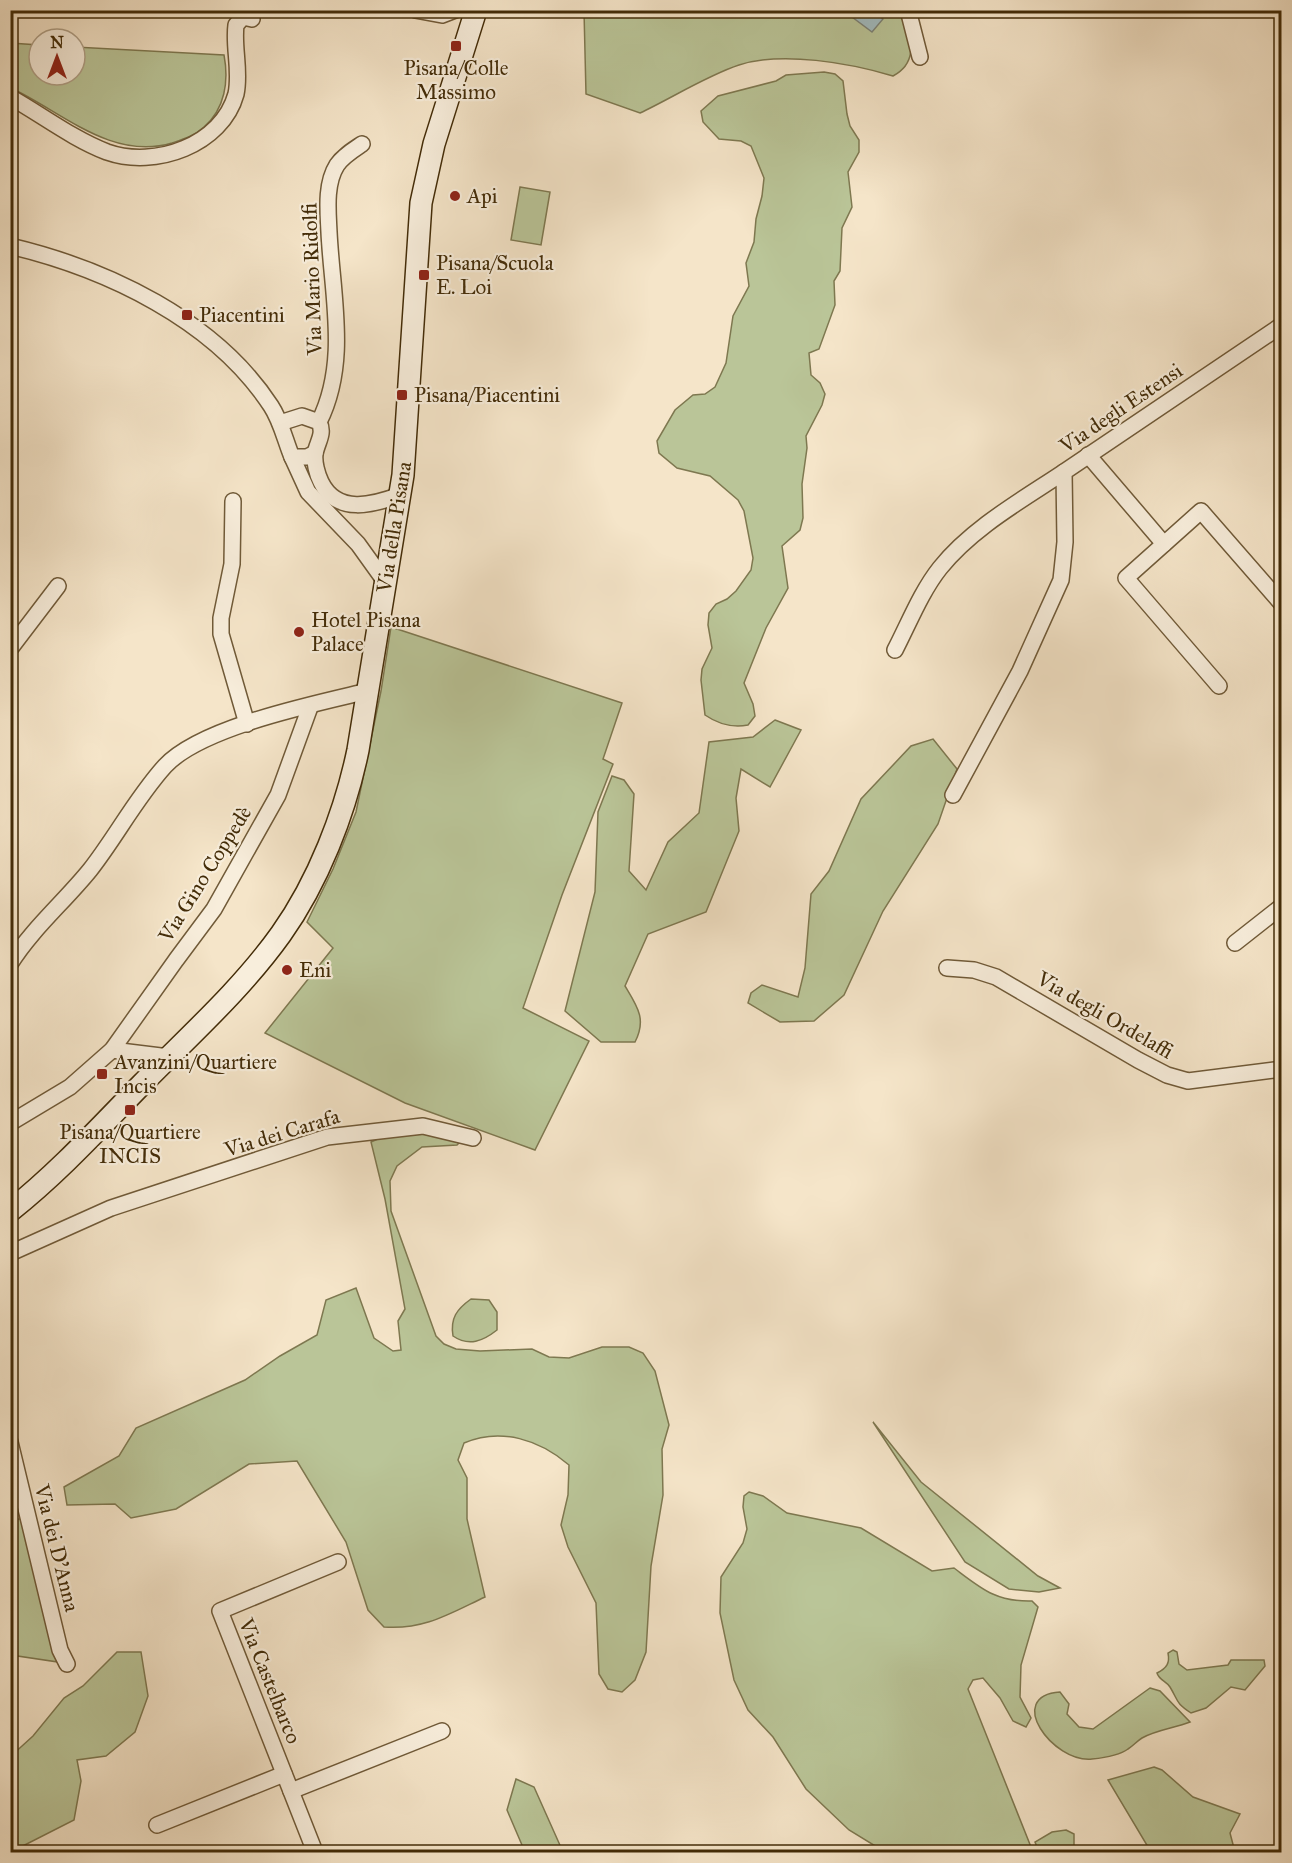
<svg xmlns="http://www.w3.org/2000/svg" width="1292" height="1863" font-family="'IM FELL Great Primer',serif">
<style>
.green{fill:#bac598;stroke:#7e7850;stroke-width:1.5}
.water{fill:#a1bcc1;stroke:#7b8277;stroke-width:1.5}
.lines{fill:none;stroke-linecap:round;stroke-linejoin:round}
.minor-casing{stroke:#705a38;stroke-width:18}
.secondary-casing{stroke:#432c08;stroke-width:24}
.minor{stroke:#f8eedc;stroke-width:15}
.secondary{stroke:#f8eedc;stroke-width:21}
.poi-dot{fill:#8f2418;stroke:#f8eedc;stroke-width:2}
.labels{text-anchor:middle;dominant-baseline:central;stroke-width:4.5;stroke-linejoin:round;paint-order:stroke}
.poi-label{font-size:21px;fill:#432c08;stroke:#f8eedc;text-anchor:start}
.street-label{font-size:21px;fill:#432c08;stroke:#f8eedc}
</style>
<rect width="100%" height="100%" fill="#f5e5c9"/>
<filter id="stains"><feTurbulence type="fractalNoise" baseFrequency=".00333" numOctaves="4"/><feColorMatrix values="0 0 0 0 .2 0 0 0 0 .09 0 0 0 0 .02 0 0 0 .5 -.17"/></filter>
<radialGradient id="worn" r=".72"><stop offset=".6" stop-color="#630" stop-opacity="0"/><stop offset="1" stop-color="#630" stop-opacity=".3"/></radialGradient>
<g class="green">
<path d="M584,11H906C910,36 920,62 893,76C850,63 782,51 739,65C708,75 670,99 640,113L586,94Z"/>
<path d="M10,43L39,45V75H75V47L224,55C229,81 225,109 204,127C194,136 184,139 172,143C112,161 62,112 11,88Z"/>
<path d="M824,72L835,74L843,81L847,114L850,126L859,140V152L848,172L852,207L842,228L840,271L834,281L835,305L819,349L809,353L811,375L820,383L825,394L822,405L806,436L807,448L802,484L803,518L800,530L782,546L788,588L766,628L744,683L753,704L755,716L748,725C732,728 718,724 705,715L701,680L702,669L712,648L708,625L709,613L716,604L727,599L736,591L751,570L753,558L744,511L738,500L710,476L677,468L659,453L657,441L675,410L693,395L705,394L715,387L726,363L733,316L749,286L746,263L754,242L756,219L762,196L764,178L751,146L741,141L719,139L703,122L701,111L718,96L776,81L786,75Z"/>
<polygon points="520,187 550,192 541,245 511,240"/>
<polygon points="391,627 622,703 603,759 613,764 562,895 523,1008 589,1041 535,1150 405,1103 265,1033 333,948 307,922 333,869 356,812 381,691"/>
<path d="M775,720L801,730L770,787L741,769L736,798L739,831L706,912L648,934L625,986C637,1006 647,1019 635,1042H601L565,1011L595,892L598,812L612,776L624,780L634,794L629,871L646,890L668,842L699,813L709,742L753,737Z"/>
<polygon points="933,739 957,769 938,824 883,911 844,995 814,1021 780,1022 748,1003 751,993 762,985 798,997 805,968 811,894 829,871 861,799 911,746"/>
<path d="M415,1134L445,1135L460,1142L457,1145L422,1147L397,1166L390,1181L391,1211L436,1336L444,1344L456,1349L480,1351L532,1349L549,1357L569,1358L602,1347H629L643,1353L655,1371L669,1425L662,1449L663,1495L651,1566L646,1652L635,1680L622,1692L608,1689L599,1674L596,1603L568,1547L561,1525L568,1495L569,1465C540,1440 501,1427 464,1443L458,1460L467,1478V1519L485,1597C449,1614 424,1630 384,1627L368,1610L346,1542L297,1461L249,1464L176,1509L131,1518L115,1504L67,1505L64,1487L119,1456L136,1428L245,1380L280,1356L317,1335L326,1300L356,1288L374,1338L393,1351L401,1350L398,1321L405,1309L385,1199L371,1142L382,1137Z"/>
<path d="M471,1299L489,1300L497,1312V1330C483,1341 469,1347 453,1336C450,1318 457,1309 471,1299Z"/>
<polygon points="873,1422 921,1482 1038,1576 1060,1588 1039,1592 1009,1589 965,1562"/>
<path d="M749,1492L763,1496L787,1513L861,1528L932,1571L954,1568C982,1589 996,1602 1032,1601L1038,1607L1021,1665L1020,1697L1031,1718L1026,1727L1013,1721L1000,1698L983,1678L973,1680L968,1689L1033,1852H885L849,1830L806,1789L773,1737L748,1710L734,1680L720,1613L721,1577L743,1543L747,1529L743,1507L744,1496Z"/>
<polygon points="24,1518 58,1662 11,1655 10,1521"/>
<path d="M1173,1650L1177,1652L1179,1664L1187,1670L1228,1665L1231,1660H1264L1265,1666L1245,1690L1231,1687L1206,1708L1191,1713C1175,1702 1179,1702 1170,1687C1166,1681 1159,1680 1157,1673C1167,1668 1170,1663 1168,1653Z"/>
<polygon points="117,1652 141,1652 148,1696 135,1732 106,1756 77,1760 81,1781 74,1820 11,1852 11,1756 33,1736 64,1698 83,1686"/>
<path d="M1150,1688L1160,1691L1190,1722C1175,1728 1156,1730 1142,1738C1137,1741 1133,1746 1128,1749C1120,1755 1102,1758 1092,1759C1053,1763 1004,1696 1060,1692L1069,1704L1067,1714L1079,1727L1093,1729Z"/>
<polygon points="1154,1767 1162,1770 1193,1797 1240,1814 1230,1833 1235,1852 1151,1852 1108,1780"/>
<polygon points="516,1779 534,1787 563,1852 525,1852 507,1810"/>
<polygon points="1066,1830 1074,1834 1074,1846 1071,1852 1039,1852 1035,1842 1052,1832"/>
</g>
<polygon class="water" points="844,11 872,11 883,19 872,32"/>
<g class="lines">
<defs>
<g id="minor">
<polyline points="415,10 442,15 455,10"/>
<polyline points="908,10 920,57"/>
<path d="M10,97C42,115 73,139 107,152C155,169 222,145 236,94C241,71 233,47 236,25L243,17L252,19"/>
<path d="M10,246C107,269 215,320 271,406C281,421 285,440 292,457H307L315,453"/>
<path d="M319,422C349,362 332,296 329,232C328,211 325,184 337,165C343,156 353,150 362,144"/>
<path d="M280,423L302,416L319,422C325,434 317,442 315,454C314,462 317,474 321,482C337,515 373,505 400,495"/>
<polyline points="1088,455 1164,544"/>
<polyline points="292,457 308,492 358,544 386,583"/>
<polyline points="233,501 232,564 221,618 221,634 247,724"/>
<polyline points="10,649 58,586"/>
<path d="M895,650C909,623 921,592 940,568C972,528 1022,500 1064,472"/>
<polyline points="1219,686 1126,578 1201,511 1282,604"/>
<polyline points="953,795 1020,671 1061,580 1065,542 1064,472 1282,325"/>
<polyline points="1235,943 1282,906"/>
<path d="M10,964C32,929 64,902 90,870C116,837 136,798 165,766C201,727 314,704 368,691"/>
<polyline points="947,968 974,970 996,977 1138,1060 1167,1075 1188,1081 1282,1069"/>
<polyline points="112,1050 169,1057"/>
<polyline points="10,1123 70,1087 112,1050 176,960 214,909 278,795 310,707"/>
<polyline points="10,1246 15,1251 111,1208 327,1137 423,1126 473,1138"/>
<polyline points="10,1442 60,1650 67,1664"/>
<polyline points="291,1791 442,1731"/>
<polyline points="157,1825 284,1774"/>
<polyline points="315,1852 220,1611 338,1562"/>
</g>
<path id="secondary" d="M10,1211C58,1173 99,1128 142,1084C189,1036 241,990 281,934C318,882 345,813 358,750L403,475L421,203L434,144L476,10"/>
</defs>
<use href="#minor" class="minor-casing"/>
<use href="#secondary" class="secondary-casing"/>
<use href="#minor" class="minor"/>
<use href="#secondary" class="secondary"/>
</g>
<g class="poi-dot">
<rect x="450" y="40" width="12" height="12" rx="3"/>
<circle cx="455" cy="196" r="6"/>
<rect x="418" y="269" width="12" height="12" rx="3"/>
<rect x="181" y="309" width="12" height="12" rx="3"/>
<rect x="396" y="389" width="12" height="12" rx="3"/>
<circle cx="299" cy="632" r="6"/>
<circle cx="287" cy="970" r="6"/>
<rect x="96" y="1068" width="12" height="12" rx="3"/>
<rect x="124" y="1104" width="12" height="12" rx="3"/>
</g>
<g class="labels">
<g class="poi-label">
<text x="456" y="68" text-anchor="middle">Pisana/Colle<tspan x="456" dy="24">Massimo</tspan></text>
<text x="467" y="196">Api</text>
<text x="436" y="263">Pisana/Scuola<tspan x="436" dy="24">E. Loi</tspan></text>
<text x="199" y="315">Piacentini</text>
<text x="414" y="395">Pisana/Piacentini</text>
<text x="311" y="620">Hotel Pisana<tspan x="311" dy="24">Palace</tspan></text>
<text x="299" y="970">Eni</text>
<text x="114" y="1062">Avanzini/Quartiere<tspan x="114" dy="24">Incis</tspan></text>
<text x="130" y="1132" text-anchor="middle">Pisana/Quartiere<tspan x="130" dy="24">INCIS</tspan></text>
</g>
<g class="street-label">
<text transform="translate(312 279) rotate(-92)">Via Mario Ridolfi</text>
<text transform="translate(1121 408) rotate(-34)">Via degli Estensi</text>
<text transform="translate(394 527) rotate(-81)">Via della Pisana</text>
<text transform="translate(205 874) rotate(-58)">Via Gino Coppedè</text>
<text transform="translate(1105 1015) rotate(30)">Via degli Ordelaffi</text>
<text transform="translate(282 1133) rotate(-17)">Via dei Carafa</text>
<text transform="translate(57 1548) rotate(76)">Via dei D’Anna</text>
<text transform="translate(270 1681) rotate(68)">Via Castelbarco</text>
</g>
</g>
<rect width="1292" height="1863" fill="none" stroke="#f5e5c9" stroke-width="36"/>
<rect x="12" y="12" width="1268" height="1839" fill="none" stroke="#432c08" stroke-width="3"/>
<rect x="18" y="18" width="1256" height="1827" fill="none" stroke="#432c08" stroke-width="1.5"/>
<g transform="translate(57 57)"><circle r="28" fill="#f8eedc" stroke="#b0a087" stroke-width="1.5"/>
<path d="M0-4.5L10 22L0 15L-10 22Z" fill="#8f2418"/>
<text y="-9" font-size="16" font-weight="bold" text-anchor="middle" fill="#432c08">N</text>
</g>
<rect width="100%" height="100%" filter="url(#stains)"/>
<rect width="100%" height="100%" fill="url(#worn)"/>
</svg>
